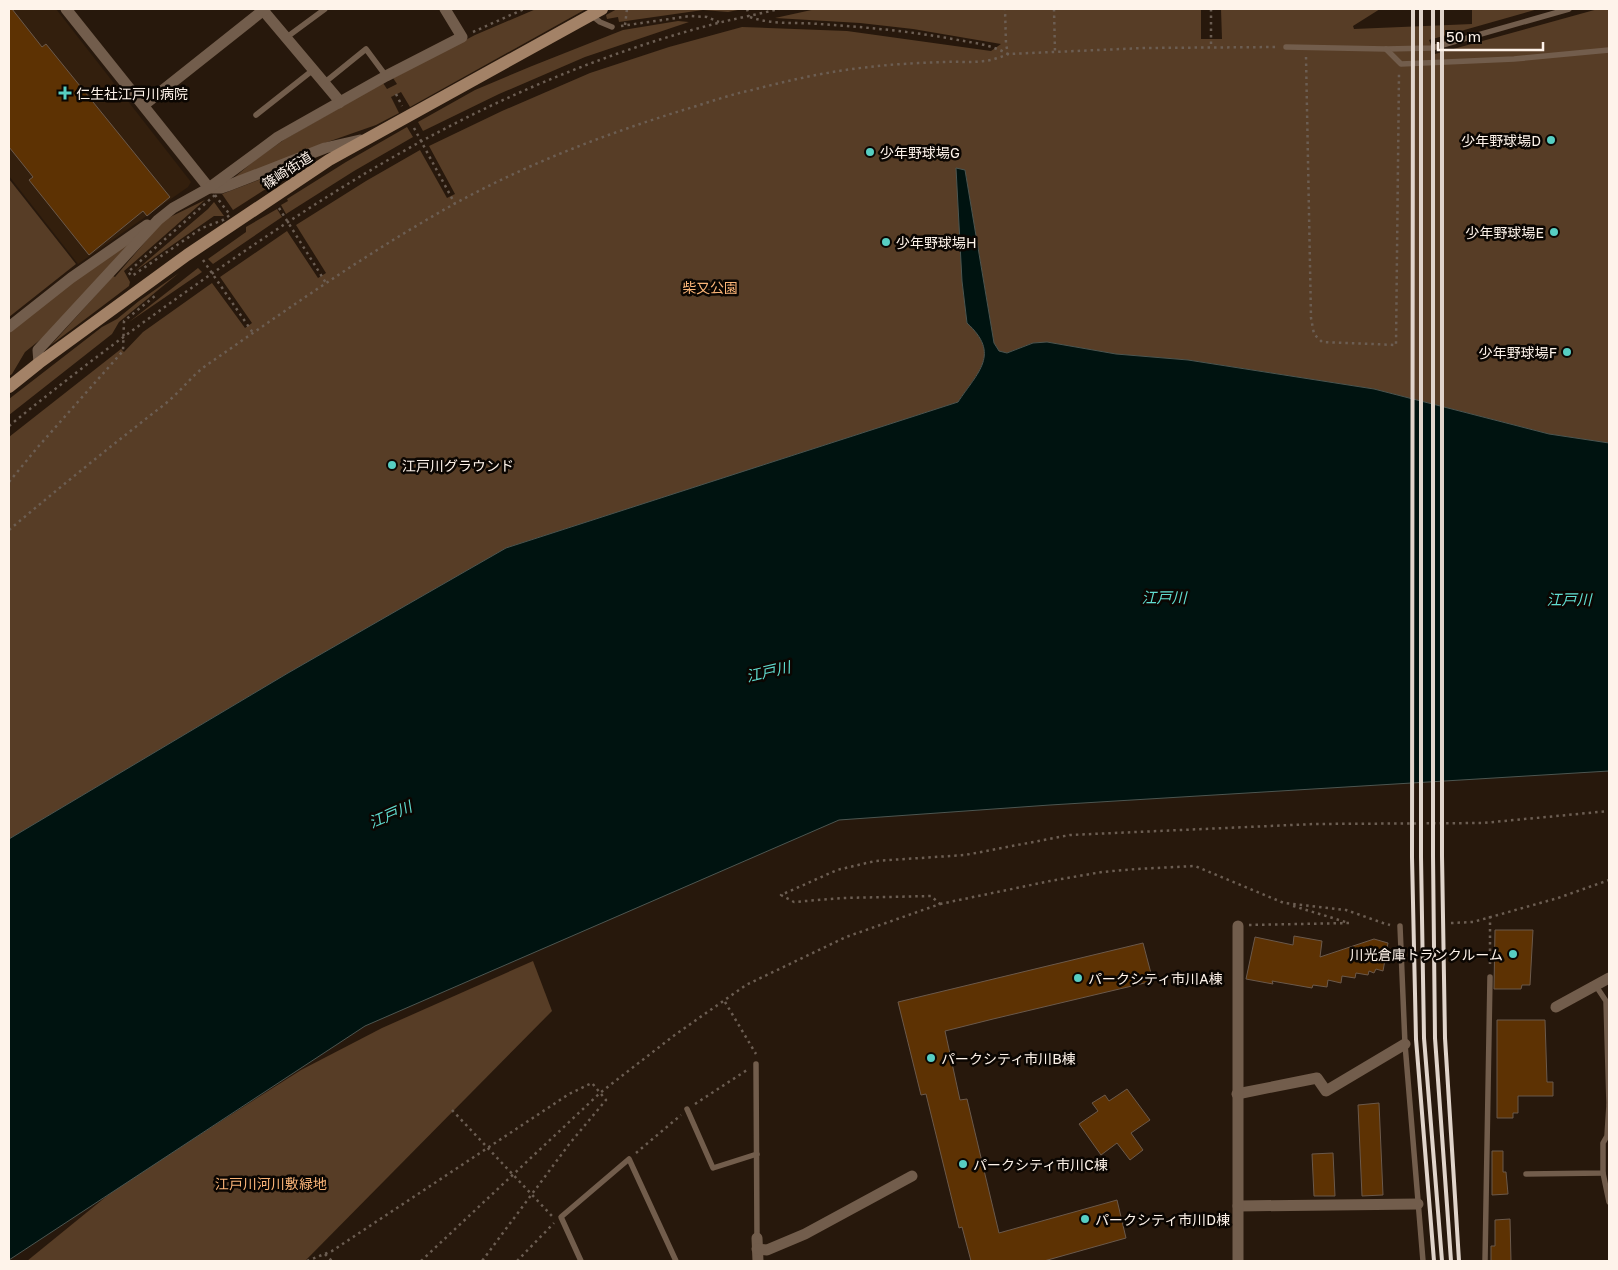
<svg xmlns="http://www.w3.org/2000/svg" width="1618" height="1270" font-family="'Golos Text','Noto Sans JP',sans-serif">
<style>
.built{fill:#331f0d}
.green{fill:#573d26}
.water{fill:#001310;stroke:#4c5651}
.building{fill:#5d3203;stroke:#6b594b}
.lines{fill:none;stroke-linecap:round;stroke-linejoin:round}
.path{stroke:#6c5e53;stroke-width:2.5;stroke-dasharray:2.5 4;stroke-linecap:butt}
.lane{stroke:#725d4c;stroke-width:5.5}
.street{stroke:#725d4c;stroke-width:11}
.secondary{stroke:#a38267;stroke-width:12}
.rail{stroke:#e0d4cb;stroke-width:4}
.poi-dot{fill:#57cec2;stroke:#0b0602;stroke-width:2}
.labels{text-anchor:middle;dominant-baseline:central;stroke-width:5;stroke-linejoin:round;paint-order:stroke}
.poi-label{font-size:14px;fill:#fef3ea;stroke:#0b0602;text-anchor:start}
.street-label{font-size:14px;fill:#fef3ea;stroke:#0b0602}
.park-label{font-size:14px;fill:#fbb578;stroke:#0b0602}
.water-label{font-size:15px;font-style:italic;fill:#61ddd0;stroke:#0b0602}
</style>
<rect width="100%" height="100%" fill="#27180c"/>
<polygon class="built" points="9,9 56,9 191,182 188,187 78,264 9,176"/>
<g class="green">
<polygon points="536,9 586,9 410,107 401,92 391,97 399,113 376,125 319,145 229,182 255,160 285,139 383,83 387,89 397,84 393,78 475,35"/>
<polygon points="617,9 743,9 728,12 703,10 619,22 618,17 607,19 606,15"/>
<path d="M816,9H1201V39H1222L1221,9H1380L1353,26L1354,29L1472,24V9H1538L1429,40L1435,54L1598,9H1609V443L1549,434L1374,389L1188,360L1116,354L1047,342L1032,343L1007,353L999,351L994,343L965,170L962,281L967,323C1001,354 978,372 958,402L506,548L288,673L9,839V437L121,349L124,352L143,332L212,283L245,328L252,323L220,277L287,231L318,278L326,273L296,225L366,181L420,150L447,198L455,194L429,146L502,111L590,73L669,47L742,27L847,31L991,51L1001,44L913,29L860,23L775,18Z"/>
<polygon points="678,21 689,22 585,57 499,94 423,131 418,122 475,90 532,66 623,30"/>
<polygon points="407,127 413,137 354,171 286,214 281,205 288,201 287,199 346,162"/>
<polygon points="313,159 233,210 222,194"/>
<polygon points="9,179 76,264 9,317"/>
<polygon points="205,200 124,271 130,282 129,286 51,345 113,276 115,277 164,220"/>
<polygon points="214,202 224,216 214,216 135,271 208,209"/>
<polygon points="277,209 282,217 213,264 208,259 246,232 246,227"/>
<polygon points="135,238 46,335 25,352 12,374 9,376 9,332 66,287"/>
<polygon points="198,268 202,272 129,322"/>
<polygon points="179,273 119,322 112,334 9,415 9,399 102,327 117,319 139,301"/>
<polygon points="533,961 552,1011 305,1261 27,1261 118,1187 301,1070 382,1028"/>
</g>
<path class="water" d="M956,168L965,170L994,343L999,351L1007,353L1033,343L1047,342L1116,354L1188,360L1374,389L1549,434L1609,443V771L1050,805L839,820L365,1026L9,1260V839L288,673L506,548L958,402C978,372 1001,354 967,323L962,281Z"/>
<g class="building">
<polygon points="9,9 12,9 42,47 46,44 170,197 147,216 143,211 89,255 29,180 33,177 9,147"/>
<polygon points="1495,930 1533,930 1530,985 1522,985 1521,989 1494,989"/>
<polygon points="1294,936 1322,941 1320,957 1374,939 1388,943 1383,971 1376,969 1374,973 1369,971 1368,975 1356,973 1355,978 1342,976 1341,983 1328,980 1327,987 1313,985 1312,988 1272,981 1273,984 1246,979 1255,937 1293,945"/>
<polygon points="1143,943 1153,981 993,1019 945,1031 960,1100 967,1099 999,1233 1117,1200 1126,1238 1044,1261 971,1261 962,1227 959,1228 926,1094 921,1095 898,1002"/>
<polygon points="1497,1020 1545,1020 1547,1082 1553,1082 1553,1096 1518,1096 1518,1113 1513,1113 1513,1118 1497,1118"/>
<polygon points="1127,1089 1150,1120 1131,1133 1143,1150 1130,1160 1117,1143 1101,1155 1079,1124 1098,1111 1092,1103 1105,1095 1109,1101"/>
<polygon points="1379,1103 1383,1195 1362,1196 1358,1105"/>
<polygon points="1492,1151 1503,1151 1503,1172 1506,1172 1508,1194 1492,1195"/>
<polygon points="1333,1153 1335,1196 1314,1196 1312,1154"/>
<polygon points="1510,1219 1511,1261 1491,1261 1491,1246 1495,1246 1495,1220"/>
</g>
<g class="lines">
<g class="path">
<polyline points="747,9 749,16"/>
<polyline points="1054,9 1055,52"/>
<polyline points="1211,9 1211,47"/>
<path d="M750,17C772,25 796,22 819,24C864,27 908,31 953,39C973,43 990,44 1008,54L1144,48L1278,47"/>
<polyline points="625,25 627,9"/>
<polyline points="621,26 690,16 707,17 719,22"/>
<polyline points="473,32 524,9"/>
<polyline points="1306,57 1311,318 1314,334 1322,342 1396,345 1399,73"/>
<polyline points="396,94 402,106"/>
<polyline points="414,128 455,204"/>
<polygon points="215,195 230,215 223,220 202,228 132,276 128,272"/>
<polyline points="279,208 326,283"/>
<polyline points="203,260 253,333"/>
<path d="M9,426C81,367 156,312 233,259C319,200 406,145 501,101C570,69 644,42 718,23C738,18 759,14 779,9"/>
<polyline points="9,482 37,448 123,351 124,321 155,296"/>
<path d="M9,530C60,487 112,445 165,404C179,393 190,378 204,367C286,310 368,252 456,203C527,164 603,135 680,111C704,104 728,95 752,90C790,80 830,71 869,67C893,64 919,63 944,62C970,61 984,65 1008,54L1006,44L1005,9"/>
<polyline points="940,904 1050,881 1102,872 1136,869 1195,866 1284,903 1346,910 1383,923 1390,925"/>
<polyline points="1490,916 1490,968"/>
<polyline points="1451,923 1473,922 1558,898 1609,880"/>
<polyline points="1249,925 1349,923 1290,905"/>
<polyline points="725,1002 756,1054"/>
<polyline points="695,1104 747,1070"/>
<polyline points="452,1110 552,1216"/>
<polyline points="636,1153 681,1115"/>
<polyline points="325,1254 332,1261"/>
<polyline points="307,1261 332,1251 569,1094 592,1083 606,1100 570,1143 482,1261"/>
<polyline points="421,1261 600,1093 672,1037 746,985 846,937 940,904 931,896 842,898 794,902 781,895 837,870 875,861 965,855 1070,835 1314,824 1483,823 1609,811"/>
<polyline points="517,1261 554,1223"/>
</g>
<g class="lane">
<polyline points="591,15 600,22 612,27"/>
<polyline points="287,37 325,9"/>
<polyline points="1286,47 1386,49 1432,48 1569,9"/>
<polyline points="1386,49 1401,64 1514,59 1609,50"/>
<polyline points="324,83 366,49 386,76"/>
<polyline points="256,115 313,70"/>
<polyline points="1400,926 1405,1044 1423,1261"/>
<polyline points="1596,986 1606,1001 1609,1104"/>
<polyline points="756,1064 757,1238"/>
<polyline points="687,1109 713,1168 757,1154"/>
<polyline points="1603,1173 1609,1202"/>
<polyline points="1526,1174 1603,1173 1603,1143 1607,1136 1609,1105"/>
<polyline points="581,1261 561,1217 629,1159 676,1261"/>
<polyline points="1485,1261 1490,977"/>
</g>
<g class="street">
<polyline points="66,9 209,188 221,188 227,186 325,148 360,140"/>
<polyline points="262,9 337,98 339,103"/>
<polyline points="144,105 265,9"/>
<polyline points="9,327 71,278 147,225"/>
<polyline points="39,363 38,350 158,220 173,208 209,188 278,137 386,76 462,37 445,9"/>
<polyline points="1556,1007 1609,978"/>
<polyline points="1237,1094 1317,1078 1326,1091 1405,1044"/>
<polyline points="1238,1206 1418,1204"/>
<polyline points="757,1238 758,1261"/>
<polyline points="757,1249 767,1250 805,1234 912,1176"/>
<polyline points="1238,1261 1238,926"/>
</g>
<polyline class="secondary" points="9,387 39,363 187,255 329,160 602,9"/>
<g class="rail">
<polyline points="1413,9 1412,857 1416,1039 1434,1261"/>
<polyline points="1421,9 1421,857 1424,1038 1442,1261"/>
<polyline points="1433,9 1433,856 1435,1038 1451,1261"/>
<polyline points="1442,9 1442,856 1445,1038 1459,1261"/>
</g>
</g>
<g class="poi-dot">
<path d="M62.5 85.5h5v5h5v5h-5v5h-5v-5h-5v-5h5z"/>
<circle cx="1551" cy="140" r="5"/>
<circle cx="870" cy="152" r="5"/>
<circle cx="1554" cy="232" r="5"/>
<circle cx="886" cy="242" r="5"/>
<circle cx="1567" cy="352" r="5"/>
<circle cx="392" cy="465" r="5"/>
<circle cx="1513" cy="954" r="5"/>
<circle cx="1078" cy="978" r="5"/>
<circle cx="931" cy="1058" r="5"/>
<circle cx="963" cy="1164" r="5"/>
<circle cx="1085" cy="1219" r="5"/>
</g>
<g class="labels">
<g class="poi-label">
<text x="76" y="93">仁生社江戸川病院</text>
<text x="1541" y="140" text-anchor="end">少年野球場D</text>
<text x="880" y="152">少年野球場G</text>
<text x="1544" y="232" text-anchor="end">少年野球場E</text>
<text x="896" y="242">少年野球場H</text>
<text x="1557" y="352" text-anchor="end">少年野球場F</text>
<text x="402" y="465">江戸川グラウンド</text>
<text x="1503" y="954" text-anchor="end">川光倉庫トランクルーム</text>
<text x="1088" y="978">パークシティ市川A棟</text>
<text x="941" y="1058">パークシティ市川B棟</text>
<text x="973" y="1164">パークシティ市川C棟</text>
<text x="1095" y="1219">パークシティ市川D棟</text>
</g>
<g class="street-label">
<text transform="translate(287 170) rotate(-33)">篠崎街道</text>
</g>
<g class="park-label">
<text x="710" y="287">柴又公園</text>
<text x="271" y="1183">江戸川河川敷緑地</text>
</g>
<g class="water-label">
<text x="1164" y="597">江戸川</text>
<text x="1569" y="599">江戸川</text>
<text transform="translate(768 671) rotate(-13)">江戸川</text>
<text transform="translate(390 814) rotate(-23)">江戸川</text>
</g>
</g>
<rect width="1618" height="1270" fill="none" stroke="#fef3ea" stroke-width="20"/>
<path d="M1438 42v8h105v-8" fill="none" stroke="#fef3ea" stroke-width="2.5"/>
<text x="1446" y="42" font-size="15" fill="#fef3ea" stroke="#0b0602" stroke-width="4" paint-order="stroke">50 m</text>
</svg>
